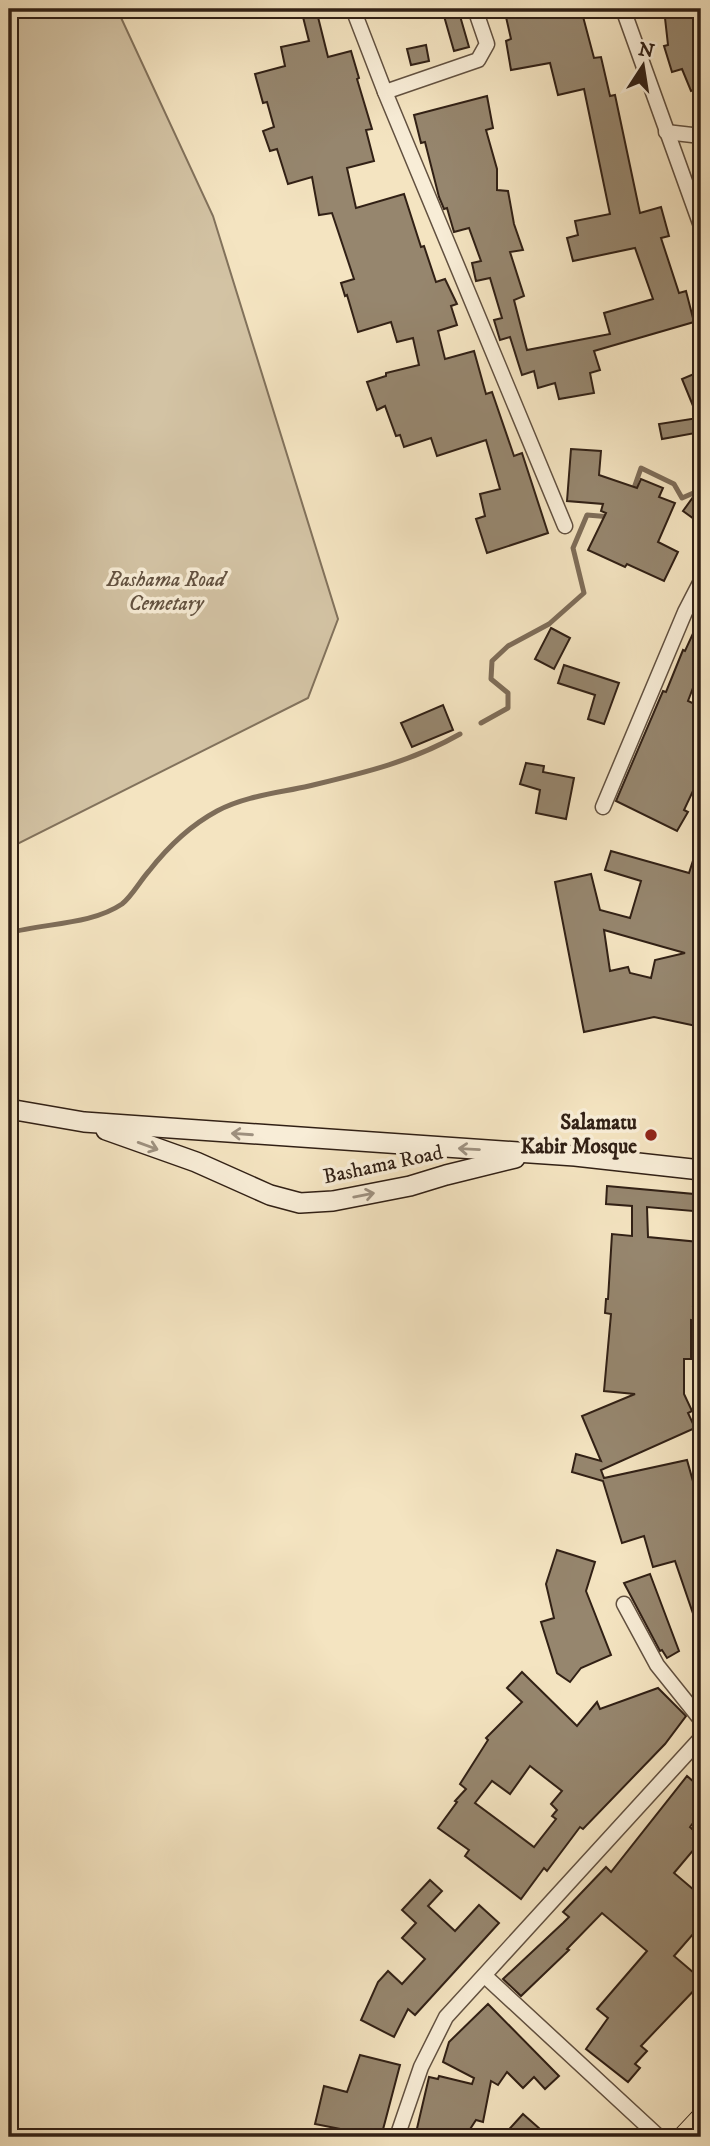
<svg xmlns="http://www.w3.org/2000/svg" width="710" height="2146" font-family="'IM FELL DW Pica',serif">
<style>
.green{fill:#d3c3a4;stroke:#82725c;stroke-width:2}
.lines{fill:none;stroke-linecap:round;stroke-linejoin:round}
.stream{stroke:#7e6d59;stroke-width:5}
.building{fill:#96866e;stroke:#312015;stroke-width:2;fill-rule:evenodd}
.street-casing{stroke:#625140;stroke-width:17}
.secondary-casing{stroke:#312015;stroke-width:22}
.primary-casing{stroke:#312015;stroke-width:25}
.street{stroke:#f8edd7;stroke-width:14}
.secondary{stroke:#f8edd7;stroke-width:19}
.primary{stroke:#f4e4c1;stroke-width:23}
.oneway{stroke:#9e9180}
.poi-dot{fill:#8f2418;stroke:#f8edd7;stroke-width:2.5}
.labels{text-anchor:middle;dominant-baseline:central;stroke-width:7;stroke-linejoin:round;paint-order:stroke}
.park-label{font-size:21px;font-style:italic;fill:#625140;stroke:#f8edd7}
.poi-label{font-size:21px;font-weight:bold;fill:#312015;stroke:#f8edd7;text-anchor:end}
.street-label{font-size:21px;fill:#312015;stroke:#f8edd7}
</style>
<rect width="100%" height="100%" fill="#f4e4c1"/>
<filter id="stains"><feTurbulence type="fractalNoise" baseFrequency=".00286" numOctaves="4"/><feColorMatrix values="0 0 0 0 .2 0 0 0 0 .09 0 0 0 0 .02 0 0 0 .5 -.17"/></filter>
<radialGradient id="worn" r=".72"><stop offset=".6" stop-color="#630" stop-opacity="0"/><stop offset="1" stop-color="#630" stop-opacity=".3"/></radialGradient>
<polygon class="green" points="9,9 117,9 213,216 338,619 308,698 19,843 9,852"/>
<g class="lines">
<g class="stream">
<polyline points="633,491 641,468 674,484 682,498 698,491"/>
<polyline points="481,723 508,708 508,693 491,679 492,661 508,646 549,624 584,593 573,548 587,515 611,517"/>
<path d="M9,933C44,923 91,925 122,904C132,896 140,881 149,871C167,848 191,825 217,811C245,796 278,793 309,786C363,773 411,762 460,734"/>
</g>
</g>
<g class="building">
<polygon points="301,9 316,9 328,57 351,51 359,78 357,79 372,129 366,130 374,161 347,168 356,208 404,194 421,247 424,246 436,282 445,279 457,304 451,306 457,325 438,331 445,359 474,351 486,394 492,392 514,456 522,453 548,533 487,553 476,519 485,516 480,494 500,489 486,440 437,456 431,438 404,447 400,435 396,436 385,406 377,410 367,382 386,376 386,373 419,365 413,338 397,342 391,322 358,332 347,295 345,296 341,283 354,279 332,213 319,215 312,177 288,184 277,149 270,151 263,131 274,127 267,102 263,103 255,74 285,66 281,47 309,41"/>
<polygon points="442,9 458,9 469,47 454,51"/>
<polygon points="541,9 581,9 594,58 601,57 610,96 615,95 640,213 661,207 669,236 661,238 679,293 686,291 694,322 594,351 600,370 590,373 594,393 559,399 555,383 538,388 534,371 522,375 510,337 500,340 494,320 502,318 490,278 476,281 472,263 481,261 469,228 454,232 447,208 444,209 439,197 425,142 421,143 414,115 487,96 493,128 486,130 497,169 497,190 508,191 514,224 523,250 510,252 524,296 514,300 527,350 610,334 604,313 653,299 635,248 573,261 567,238 578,235 575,221 610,214 584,89 558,95 550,63 511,70 506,41 511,39 506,17"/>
<polygon points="664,9 701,9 701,63 695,65 701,87 691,91 682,69 672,72 664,46 668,45"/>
<polygon points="426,45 429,61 411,65 407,49"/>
<polygon points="701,371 701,432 662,439 659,424 698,418 682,379"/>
<polygon points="571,449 601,451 599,475 637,488 641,479 663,488 659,497 675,503 658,542 678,552 664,581 627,564 625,567 588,550 606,513 601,511 603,504 567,501"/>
<polygon points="701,486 701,524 683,511"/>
<polygon points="701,616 701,667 688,701 701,707 701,774 684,810 688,812 677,831 616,801 663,691 666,692 683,650 685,651"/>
<polygon points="551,628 570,638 554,669 535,659"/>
<polygon points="564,665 619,683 604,724 588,719 595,695 558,683"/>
<polygon points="443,705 453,730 412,747 401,723"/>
<polygon points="526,763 544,766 543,772 574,778 566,819 536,813 540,790 520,784"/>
<path d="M698,845H701V1027L654,1017L584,1032L555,882L591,874L600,910L630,918L641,881L605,870L611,851L689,873ZM604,930L660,946L685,953L655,960L651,978L630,973L628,967L610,971Z"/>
<polygon points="607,1186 694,1194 693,1211 647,1207 648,1237 699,1242 693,1306 696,1306 695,1321 691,1320 691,1359 684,1359 684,1394 692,1411 688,1413 695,1428 601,1470 604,1478 687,1460 696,1492 701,1491 701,1631 699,1631 675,1561 653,1567 644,1536 622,1543 603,1481 572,1472 576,1454 601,1461 582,1416 635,1394 604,1391 611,1314 605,1313 606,1299 608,1299 612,1234 632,1236 632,1206 606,1204"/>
<polygon points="557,1550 595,1562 586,1591 611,1655 581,1668 570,1682 557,1673 541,1622 554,1618 546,1584"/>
<polygon points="650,1574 679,1651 667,1658 662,1650 660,1651 624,1583"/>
<path d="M522,1672L577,1726L597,1702L600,1709L658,1688L686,1716L665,1744L583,1829L580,1827L547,1871L544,1868L521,1899L465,1856L469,1850L438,1828L457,1802L455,1801L466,1789L460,1784L488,1740L486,1738L522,1702L507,1688ZM530,1766L562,1791L551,1804L557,1810L552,1816L556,1819L534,1847L475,1803L492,1781L510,1794Z"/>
<polygon points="701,1774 701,1812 690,1827 701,1837 701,1841 674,1873 701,1896 701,1925 674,1956 701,1979 701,1983 641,2046 647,2051 635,2064 640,2068 628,2082 586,2049 608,2018 597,2009 647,1951 602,1913 567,1949 569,1950 521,1996 503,1979 563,1923 569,1917 563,1912 606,1867 611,1872 687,1776 694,1782"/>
<polygon points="430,1880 442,1891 428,1906 455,1931 479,1905 499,1923 415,2015 408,2009 394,2037 361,2020 378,1982 388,1971 402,1984 425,1959 402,1938 416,1923 402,1910"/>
<polygon points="488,2004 559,2076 545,2089 534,2077 523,2088 507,2072 498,2085 491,2081 483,2122 476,2120 465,2137 415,2137 429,2077 438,2079 439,2076 472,2084 474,2078 443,2062 449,2042"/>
<polygon points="360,2055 400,2065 381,2137 315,2124 324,2086 347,2092"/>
<polygon points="523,2114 549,2137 502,2137"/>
</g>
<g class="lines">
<defs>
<g id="street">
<polyline points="353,9 385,92 565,526"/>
<polyline points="623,9 701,226"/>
<polyline points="385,92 478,60 487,44 475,9"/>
<polyline points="666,132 701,136"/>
<polyline points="603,807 685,612 701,581"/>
<polyline points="624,1604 657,1665 701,1720"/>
<polyline points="485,1976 659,2137"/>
<polyline points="397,2137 421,2067 446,2017 701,1738"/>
</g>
<g id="secondary">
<polyline points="9,1109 84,1122 575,1156 701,1170"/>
<polyline points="106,1130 196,1162 270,1195 300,1203 333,1201 410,1186 446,1175 515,1158"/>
</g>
<polyline id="primary" points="685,2137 701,2120"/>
</defs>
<use href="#street" class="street-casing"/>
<use href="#secondary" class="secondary-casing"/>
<use href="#primary" class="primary-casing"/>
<use href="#street" class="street"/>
<use href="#secondary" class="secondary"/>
<use href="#primary" class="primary"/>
</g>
<defs><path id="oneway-shaft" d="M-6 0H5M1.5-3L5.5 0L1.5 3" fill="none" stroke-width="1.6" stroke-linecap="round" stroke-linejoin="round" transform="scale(1.75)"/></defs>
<g class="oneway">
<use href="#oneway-shaft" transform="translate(242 1134) rotate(-176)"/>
<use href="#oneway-shaft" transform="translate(148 1146) rotate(20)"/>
<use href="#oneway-shaft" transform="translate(469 1149) rotate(-177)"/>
<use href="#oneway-shaft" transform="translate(364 1195) rotate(-11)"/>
</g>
<circle class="poi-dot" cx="651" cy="1135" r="7"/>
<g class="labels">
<g class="park-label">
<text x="166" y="580">Bashama Road<tspan x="166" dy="24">Cemetary</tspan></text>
</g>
<g class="poi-label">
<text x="637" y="1123">Salamatu<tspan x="637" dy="24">Kabir Mosque</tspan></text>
</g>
<g class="street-label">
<text transform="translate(383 1165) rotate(-12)">Bashama Road</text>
</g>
</g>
<rect width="710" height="2146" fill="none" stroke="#f4e4c1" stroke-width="35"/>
<rect x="10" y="10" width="689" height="2125" fill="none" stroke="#312015" stroke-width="3.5"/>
<rect x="18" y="18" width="675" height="2111" fill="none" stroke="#312015" stroke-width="2"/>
<g transform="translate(643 66) rotate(12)" stroke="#f8edd7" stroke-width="5" paint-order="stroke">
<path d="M0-5L12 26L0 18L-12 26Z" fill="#312015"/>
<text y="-10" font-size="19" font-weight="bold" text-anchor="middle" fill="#312015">N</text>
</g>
<rect width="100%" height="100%" filter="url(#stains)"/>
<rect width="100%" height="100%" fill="url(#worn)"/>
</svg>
